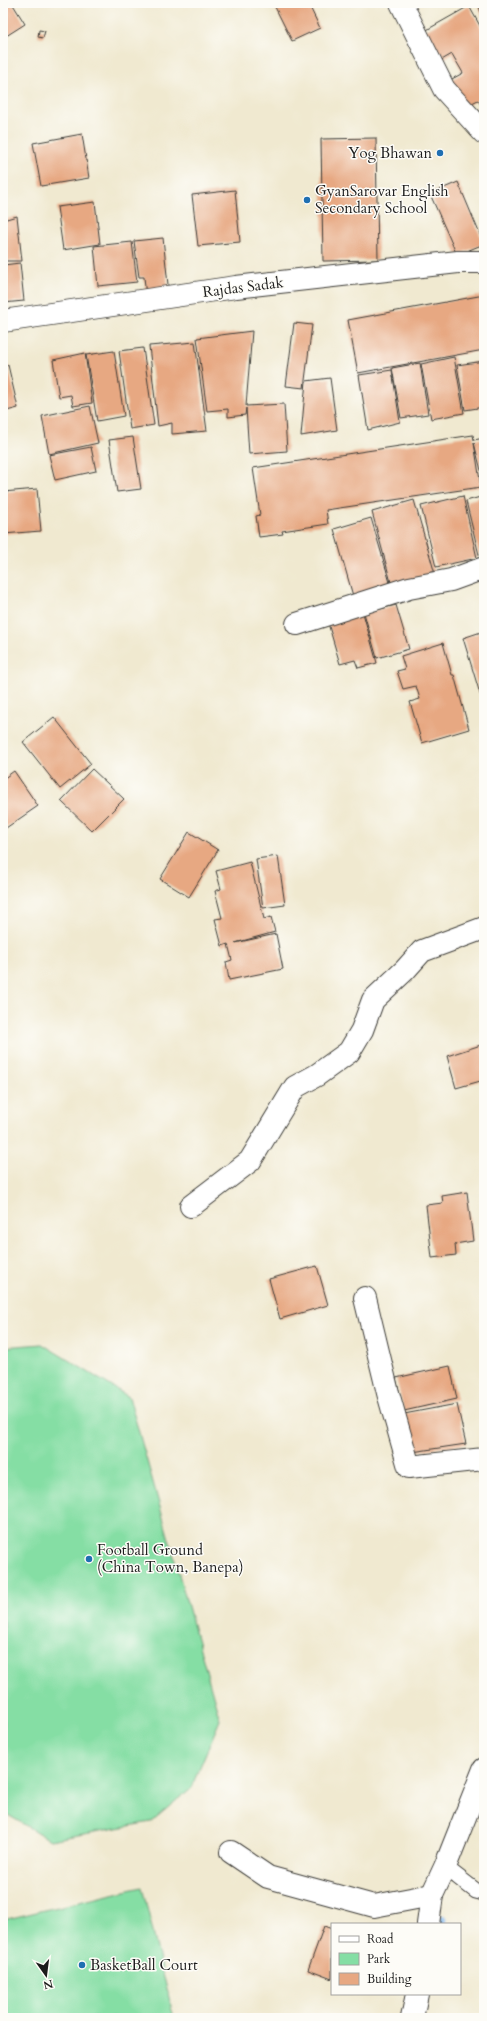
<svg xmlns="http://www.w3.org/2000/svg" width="487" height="2021" font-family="Cardo,serif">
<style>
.green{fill:#85dea4;stroke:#507d60}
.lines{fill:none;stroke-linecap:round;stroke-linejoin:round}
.stream{stroke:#7bb3ea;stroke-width:9}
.building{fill:#e7a882}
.lane-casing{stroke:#3c3b37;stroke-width:17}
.street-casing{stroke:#3c3b37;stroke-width:24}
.lane{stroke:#fff;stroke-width:15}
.street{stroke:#fff;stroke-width:22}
.poi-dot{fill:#1f6fb2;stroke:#fdfcf7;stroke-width:1.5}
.labels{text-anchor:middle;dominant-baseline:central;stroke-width:3;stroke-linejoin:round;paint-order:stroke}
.poi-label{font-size:15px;fill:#1c1c1c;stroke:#fdfcf7;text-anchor:start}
.street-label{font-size:15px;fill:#1c1c1c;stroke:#fdfcf7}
</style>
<rect width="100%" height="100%" fill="#fdfcf7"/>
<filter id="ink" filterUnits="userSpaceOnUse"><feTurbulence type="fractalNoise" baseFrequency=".025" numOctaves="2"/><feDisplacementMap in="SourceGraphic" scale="8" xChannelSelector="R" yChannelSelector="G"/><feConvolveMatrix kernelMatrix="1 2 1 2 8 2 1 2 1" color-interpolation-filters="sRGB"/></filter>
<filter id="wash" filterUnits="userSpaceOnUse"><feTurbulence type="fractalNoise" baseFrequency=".012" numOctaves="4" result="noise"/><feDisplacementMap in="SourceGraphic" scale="16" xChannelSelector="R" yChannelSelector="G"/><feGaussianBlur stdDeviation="0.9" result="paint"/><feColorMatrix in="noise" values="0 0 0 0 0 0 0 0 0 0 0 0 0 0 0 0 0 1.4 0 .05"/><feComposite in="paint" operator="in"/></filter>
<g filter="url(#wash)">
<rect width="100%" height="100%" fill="#f0e9d0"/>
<g class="green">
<polygon points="42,1344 129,1397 220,1720 191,1788 151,1822 50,1840 3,1812 3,1347"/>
<polygon points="142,1887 174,2018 5,2018 3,2010 3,1920"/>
</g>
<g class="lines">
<polyline class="stream" points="441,1924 442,1920"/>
</g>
<g id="blocks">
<g class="building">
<polygon points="3,3 12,3 25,24 3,38"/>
<polygon points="273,3 308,3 320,28 292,41"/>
<polygon points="478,3 484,3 484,22"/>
<polygon points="469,6 484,33 484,110 478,100 466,106 450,80 463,73 452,54 440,61 423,32"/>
<polygon points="39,30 45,31 43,38 38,37"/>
<polygon points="82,134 89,178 41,186 33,143"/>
<polygon points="376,138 378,260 323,261 321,139"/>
<polygon points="458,182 484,244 457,255 430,194"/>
<polygon points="235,190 240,242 198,246 192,195"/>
<polygon points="95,202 100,244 63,250 57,207"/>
<polygon points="17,216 22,261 3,261 3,220"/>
<polygon points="163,238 169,294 146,297 144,277 139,277 134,241"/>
<polygon points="132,242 137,282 98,286 94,246"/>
<polygon points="20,263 24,301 3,303 3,265"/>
<polygon points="484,295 484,350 358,373 348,320"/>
<polygon points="294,323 312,325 304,388 286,386"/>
<polygon points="252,331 246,406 284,404 287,451 249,454 246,408 245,415 228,417 228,409 207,411 197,338"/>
<polygon points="195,342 207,431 172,434 172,423 158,426 149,346"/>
<polygon points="143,348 154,425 130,429 119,351"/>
<polygon points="114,351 124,416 97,421 86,355"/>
<polygon points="85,353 92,403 73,406 71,395 59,397 53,360"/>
<polygon points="454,357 464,413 431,419 421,364"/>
<polygon points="484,361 484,407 465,410 457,365"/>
<polygon points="420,363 428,414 401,418 392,368"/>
<polygon points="8,365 18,408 3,412 3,366"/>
<polygon points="392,370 400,422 368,430 359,375"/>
<polygon points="330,378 337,430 301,436 306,381"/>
<polygon points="90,406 98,443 49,454 42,416"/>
<polygon points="473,435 474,440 484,438 484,482 474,443 481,487 326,510 328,524 282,531 283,534 259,537 256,516 260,515 253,468"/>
<polygon points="133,437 141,489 117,492 109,440"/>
<polygon points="91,447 96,471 55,480 49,455"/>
<polygon points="37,489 41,531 3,534 3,492"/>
<polygon points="463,496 477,558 436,567 421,506"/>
<polygon points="484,496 484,553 479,555 466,501"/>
<polygon points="414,500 435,574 392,586 372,512"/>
<polygon points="371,518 391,586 353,596 334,529"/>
<polygon points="396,605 409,649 377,658 364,613"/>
<polygon points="363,613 377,663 358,668 355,660 340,664 328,623"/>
<polygon points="484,631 484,707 463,638"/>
<polygon points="443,643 452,675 454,675 469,729 422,743 410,702 420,699 416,686 403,689 397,671 405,669 401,656"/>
<polygon points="54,717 91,764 60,789 23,742"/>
<polygon points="92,769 124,799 92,831 61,801"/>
<polygon points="14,771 38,806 3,830 3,779"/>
<polygon points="189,832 218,850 189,897 160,879"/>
<polygon points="278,856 285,905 263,908 256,859"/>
<polygon points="250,862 264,919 271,917 275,932 235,943 276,934 283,969 229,980 226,962 232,960 228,944 222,946 215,919 222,918 215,891 221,889 216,871"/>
<polygon points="484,1044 484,1080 456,1088 447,1056"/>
<polygon points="467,1192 473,1241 455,1244 456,1255 432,1258 426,1205 443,1203 442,1196"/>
<polygon points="317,1266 328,1305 280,1319 269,1279"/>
<polygon points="450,1366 457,1399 404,1411 396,1378"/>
<polygon points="457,1404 466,1444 412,1452 404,1414"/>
<polygon points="324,1926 332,1929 332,1979 308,1970"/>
</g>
</g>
</g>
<g filter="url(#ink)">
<use href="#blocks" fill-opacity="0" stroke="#3c3b37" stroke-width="1"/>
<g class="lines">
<defs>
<polyline id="lane" points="445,1867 476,1891 484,1893"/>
<g id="street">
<polyline points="401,3 444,89 484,133"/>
<polyline points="3,321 236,287 458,262 484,262"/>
<polyline points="297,624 409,588 451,580 484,568"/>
<polyline points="191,1206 250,1161 295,1087 317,1075 349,1052 362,1030 373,1000 405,970 422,951 484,928"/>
<polyline points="365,1298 388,1393 409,1467 484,1459"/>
<polyline points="231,1852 268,1877 374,1906 432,1895"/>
<polyline points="428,1924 432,1895 445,1867 484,1769"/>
<polyline points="412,2018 417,1994"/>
</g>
</defs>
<use href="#lane" class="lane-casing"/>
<use href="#street" class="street-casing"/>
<use href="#lane" class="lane"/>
<use href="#street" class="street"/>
</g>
</g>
<g class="poi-dot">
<circle cx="440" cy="153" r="4"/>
<circle cx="307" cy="200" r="4"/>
<circle cx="89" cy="1559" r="4"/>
<circle cx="82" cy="1965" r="4"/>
</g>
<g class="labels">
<g class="poi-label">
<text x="432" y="153" text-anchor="end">Yog Bhawan</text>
<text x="315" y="191">GyanSarovar English<tspan x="315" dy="17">Secondary School</tspan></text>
<text x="97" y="1550">Football Ground<tspan x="97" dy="17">(China Town, Banepa)</tspan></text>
<text x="90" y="1965">BasketBall Court</text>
</g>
<g class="street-label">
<text transform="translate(243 287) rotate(-7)">Rajdas Sadak</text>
</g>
</g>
<rect width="487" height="2021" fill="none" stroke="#fdfcf7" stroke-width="16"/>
<rect x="331" y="1923" width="130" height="72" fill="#fdfcf7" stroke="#a3a29f"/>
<rect x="339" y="1936" width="20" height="6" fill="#ffffff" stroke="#a3a29f"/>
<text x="367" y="1943" font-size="12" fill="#1c1c1c">Road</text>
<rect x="339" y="1953" width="20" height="12" fill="#85dea4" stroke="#a3a29f"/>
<text x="367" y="1963" font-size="12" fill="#1c1c1c">Park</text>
<rect x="339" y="1973" width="20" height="12" fill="#e7a882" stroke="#a3a29f"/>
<text x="367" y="1983" font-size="12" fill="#1c1c1c">Building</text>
<g transform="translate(46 1975) rotate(166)" stroke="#fdfcf7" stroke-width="3" paint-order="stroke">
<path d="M0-3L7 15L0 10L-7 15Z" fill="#1c1c1c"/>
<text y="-6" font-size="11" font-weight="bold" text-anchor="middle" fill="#1c1c1c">N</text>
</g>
</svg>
